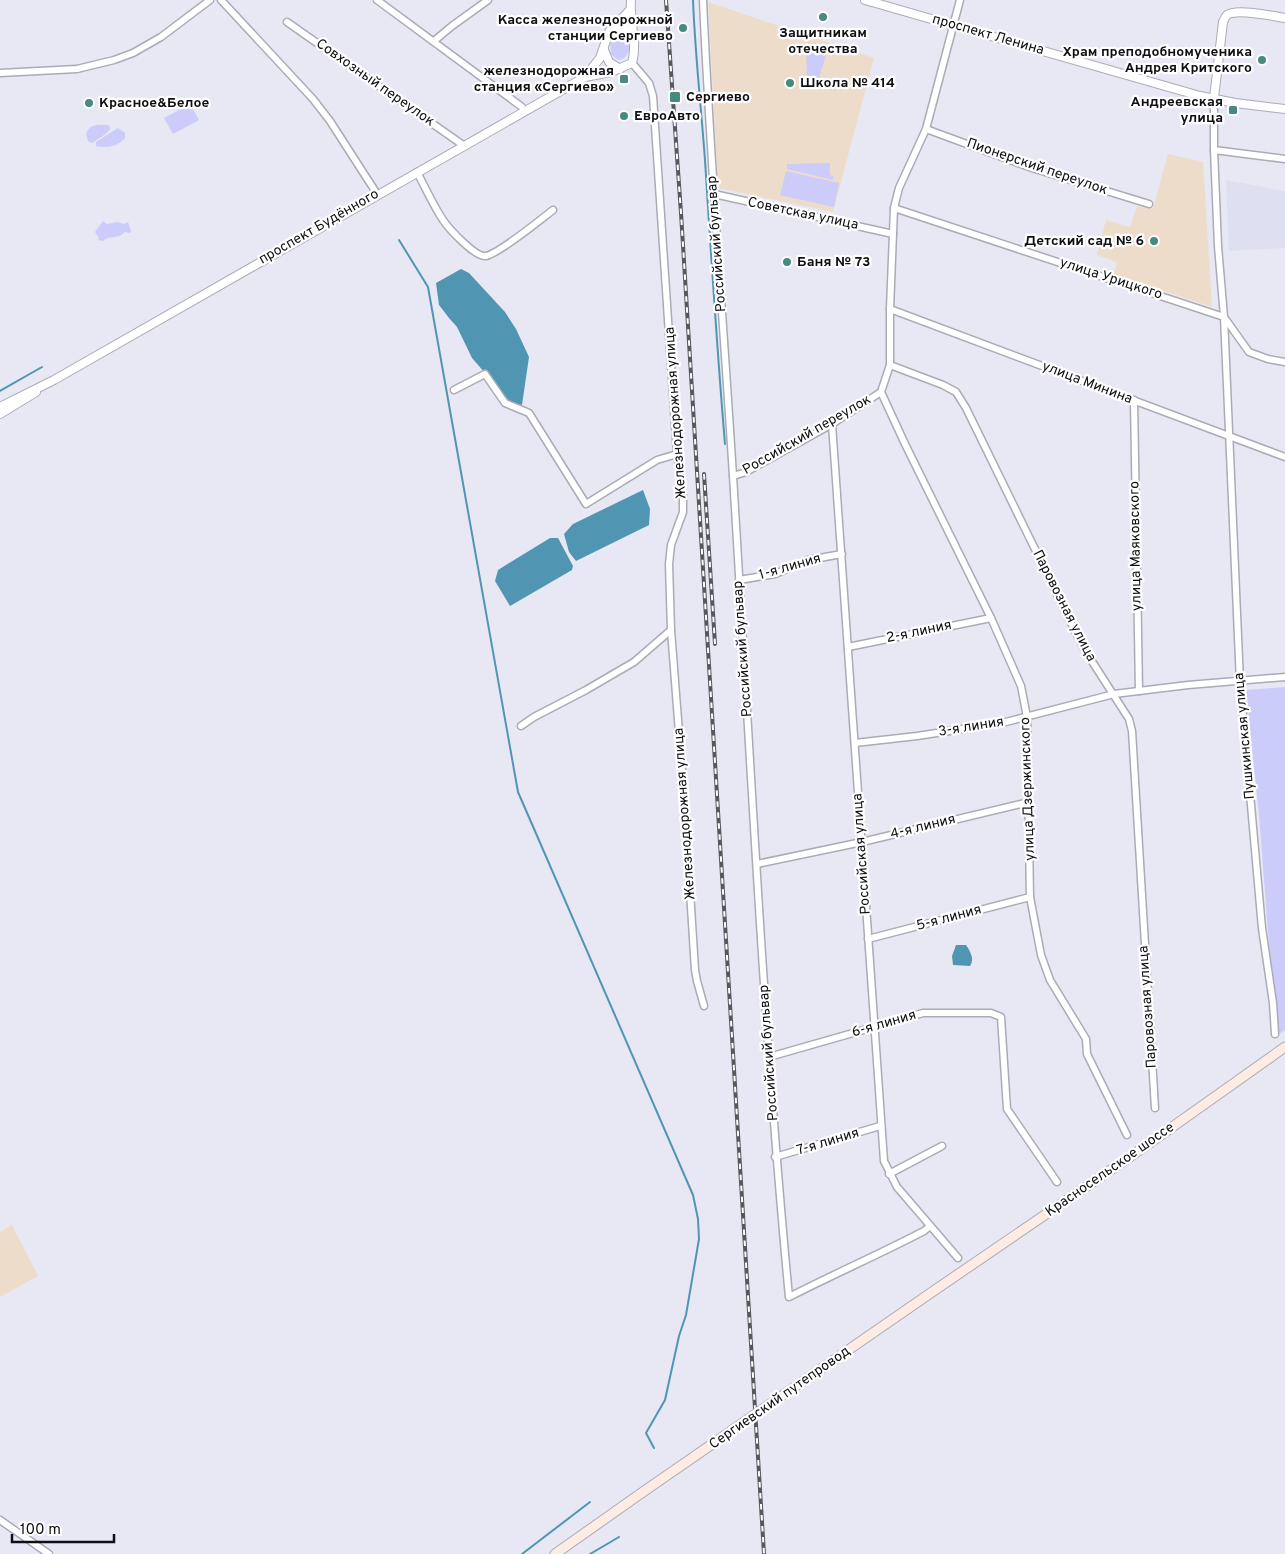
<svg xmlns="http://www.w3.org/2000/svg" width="1285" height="1554" font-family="Overpass,sans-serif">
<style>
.built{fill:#dfdff2}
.education{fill:#eedccb}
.green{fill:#cbccf9}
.water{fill:#5096b3}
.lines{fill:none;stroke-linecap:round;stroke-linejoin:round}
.stream{stroke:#5096b3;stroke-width:2}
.minor-casing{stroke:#ababb6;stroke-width:9}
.tertiary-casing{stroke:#ababb6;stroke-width:10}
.secondary-casing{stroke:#ababb6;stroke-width:11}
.minor{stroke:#fff;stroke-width:6}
.tertiary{stroke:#fff;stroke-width:8}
.secondary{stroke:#feebe3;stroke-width:9}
.rail-casing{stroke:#57585e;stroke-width:4}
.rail{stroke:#fff;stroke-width:2;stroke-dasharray:5.5;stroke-linecap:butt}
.secondary-bridge-casing{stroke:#ababb6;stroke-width:11;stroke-linecap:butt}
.secondary-bridge{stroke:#feebe3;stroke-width:9}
.poi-dot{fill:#478b80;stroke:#fff;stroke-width:2}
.labels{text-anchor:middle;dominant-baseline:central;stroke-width:4.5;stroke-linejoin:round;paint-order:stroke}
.poi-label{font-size:14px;font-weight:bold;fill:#101014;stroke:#fff;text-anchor:end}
.street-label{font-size:14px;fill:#101014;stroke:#fff}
</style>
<rect width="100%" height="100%" fill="#e7e8f3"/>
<polygon class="built" points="1226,180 1285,191 1285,248 1229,251"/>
<g class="education">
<polygon points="708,2 874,58 833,212 718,188"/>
<polygon points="1168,154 1203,162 1212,307 1114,274 1117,262 1097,255 1106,220 1130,227 1137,206 1153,209"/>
<polygon points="12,1225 38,1276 0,1297 0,1232"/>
</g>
<g class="green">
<path d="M620,30C633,34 633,59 618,60L611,54C610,44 609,34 620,30Z"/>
<polygon points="815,43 821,46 827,52 819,78 815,82 807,82 806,44"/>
<polygon points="190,104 199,120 173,134 164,118"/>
<path d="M109,125L110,129L107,133L92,143L88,141L86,134C90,123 100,125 109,125Z"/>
<path d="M118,128L125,133V138C117,147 106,148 96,146V142Z"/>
<polygon points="830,163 830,175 833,176 833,180 787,169 787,164"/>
<polygon points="786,171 839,183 834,207 780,195"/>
<path d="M103,221L107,224L117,222L124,224L128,222L131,231L130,233L125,232C117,240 107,235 103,241L98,240L99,238L95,232Z"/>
<polygon points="1285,687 1285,1030 1276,1036 1259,815 1246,690"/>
</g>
<g class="water">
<polygon points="461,269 469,273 505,312 516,329 529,357 522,405 511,403 472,358 457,327 449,318 439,305 436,283"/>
<polygon points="643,490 650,509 649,525 576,561 569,552 564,534 573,524"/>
<polygon points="550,538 558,538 573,566 572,570 510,606 495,581 498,570"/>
<path d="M956,945H966C970,951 975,959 970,966L953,965L952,956Z"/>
</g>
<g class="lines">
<g class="stream">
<path d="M693,0C695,53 701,106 705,160C711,255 717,350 725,444"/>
<polyline points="399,240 428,287 518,792 693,1195 698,1219 699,1239 686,1315 679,1336 665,1400 646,1433 654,1448"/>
<polyline points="0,391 42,367"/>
<polyline points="522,1554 590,1502"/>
<polyline points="590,1554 619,1537"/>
</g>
<defs>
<g id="minor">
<polyline points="221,0 313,99 330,121 377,194"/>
<polyline points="377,0 522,107 524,111"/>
<path d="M703,0C710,159 723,317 733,476C750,749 763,1024 789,1297C834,1274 880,1254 924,1231L930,1226"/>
<polyline points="287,22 463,145"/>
<polyline points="434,41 452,26 488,0"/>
<polyline points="632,63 649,83 653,96 677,454 683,496 683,512 671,545 669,564 671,630 684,797 695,970 697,981 704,1006"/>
<polyline points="0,73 77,69 114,60 133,53 161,37 210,0"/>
<polyline points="1214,98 1214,150 1218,246 1224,317 1240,682 1262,928 1273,1003 1275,1034"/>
<polyline points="926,129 1032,168 1149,204"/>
<polyline points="1214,150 1285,159"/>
<path d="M417,172C425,187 433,205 443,220C449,229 476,258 486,256C500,253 540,220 553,210"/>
<polyline points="714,194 893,234"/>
<polyline points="894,208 1224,317 1249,352 1268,359 1285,362"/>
<polyline points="890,309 1285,457"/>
<polyline points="890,365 943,385 956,392 966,408 1074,629 1086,652 1129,719 1132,731 1155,1108"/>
<polyline points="454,390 485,374 505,403 529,413 586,504 657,460 677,454"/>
<polyline points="881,392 905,444 991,618 1021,686 1027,717 1030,897 1041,955 1050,980 1086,1039 1087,1054 1127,1135"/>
<polyline points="1134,400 1139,691"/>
<polyline points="832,424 884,1161 897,1187 958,1258"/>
<polyline points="733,476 746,472 832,424 881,392 890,365 890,309 894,208 899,188 926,129 960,0"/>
<polyline points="739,580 775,574 808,560 842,554"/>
<polyline points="848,647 991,618"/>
<polyline points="521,726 534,717 586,690 634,662 671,630"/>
<polyline points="855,743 917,736 1002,723 1114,694 1188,685 1285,677"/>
<polyline points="757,864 862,842 1029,802"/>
<polyline points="868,939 1030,897"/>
<polyline points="769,1057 923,1013 991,1013 1001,1017 1007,1109 1057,1182"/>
<polyline points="775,1157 880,1126"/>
<polyline points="889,1174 942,1146"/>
<polyline points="0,1520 49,1554"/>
</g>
<g id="tertiary">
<polyline points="865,0 1200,96 1235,103 1285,109"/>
<polyline points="615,27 625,28 633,34"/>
<polyline points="604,50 609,62 620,69"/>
<path d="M585,77L611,72L632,63C638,42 629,21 631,0"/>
<path d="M1214,98L1223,22C1224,20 1225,17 1227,15C1236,8 1273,16 1285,18"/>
<polyline points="0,407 54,380 585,77 600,58 609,32 630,10"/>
<polyline points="0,414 36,392"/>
</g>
<g id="secondary">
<polyline points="935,1290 1137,1152 1285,1047"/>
<polyline points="555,1554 640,1494"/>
</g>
</defs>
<use href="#minor" class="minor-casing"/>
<use href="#tertiary" class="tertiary-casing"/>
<use href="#secondary" class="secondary-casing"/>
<use href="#minor" class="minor"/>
<use href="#tertiary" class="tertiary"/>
<use href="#secondary" class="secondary"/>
<defs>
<g id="rail">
<polyline points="666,0 681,213 764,1554"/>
<polyline points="704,474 715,644"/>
</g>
</defs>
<use href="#rail" class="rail-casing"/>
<use href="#rail" class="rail"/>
<defs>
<polyline id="secondary-bridge" points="640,1494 935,1290"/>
</defs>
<use href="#secondary-bridge" class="secondary-bridge-casing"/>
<use href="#secondary-bridge" class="secondary-bridge"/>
</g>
<g class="poi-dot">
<circle cx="823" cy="17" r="5"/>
<circle cx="683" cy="28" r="5"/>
<circle cx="1262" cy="60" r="5"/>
<rect x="619" y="74" width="10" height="10" rx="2.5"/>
<circle cx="790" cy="83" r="5"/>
<rect x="669" y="91" width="12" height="12" rx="2.5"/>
<circle cx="89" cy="103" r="5"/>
<rect x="1228" y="105" width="10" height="10" rx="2.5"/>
<circle cx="624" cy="116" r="5"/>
<circle cx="1154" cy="241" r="5"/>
<circle cx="787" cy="262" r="5"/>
</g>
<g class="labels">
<g class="poi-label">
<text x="673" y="20">Касса железнодорожной<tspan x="673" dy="16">станции Сергиево</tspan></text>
<text x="823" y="33" text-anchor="middle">Защитникам<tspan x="823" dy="16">отечества</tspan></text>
<text x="1252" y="52">Храм преподобномученика<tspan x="1252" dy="16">Андрея Критского</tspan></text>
<text x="614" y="71">железнодорожная<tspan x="614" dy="16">станция «Сергиево»</tspan></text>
<text x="800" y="83" text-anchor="start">Школа № 414</text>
<text x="686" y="97" text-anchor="start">Сергиево</text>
<text x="1223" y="102">Андреевская<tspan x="1223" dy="16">улица</tspan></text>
<text x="99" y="103" text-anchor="start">Красное&amp;Белое</text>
<text x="634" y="116" text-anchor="start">ЕвроАвто</text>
<text x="1144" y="241">Детский сад № 6</text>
<text x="797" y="262" text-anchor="start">Баня № 73</text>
</g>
<g class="street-label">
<text transform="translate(988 35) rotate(16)">проспект Ленина</text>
<text transform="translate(375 83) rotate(35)">Совхозный переулок</text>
<text transform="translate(1037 167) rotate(19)">Пионерский переулок</text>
<text transform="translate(803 214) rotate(12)">Советская улица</text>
<text transform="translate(319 227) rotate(-30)">проспект Будённого</text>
<text transform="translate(717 244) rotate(-94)">Российский бульвар</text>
<text transform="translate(1111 279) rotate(18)">улица Урицкого</text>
<text transform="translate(1087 383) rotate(21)">улица Минина</text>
<text transform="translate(676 413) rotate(-94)">Железнодорожная улица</text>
<text transform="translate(807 435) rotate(-30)">Российский переулок</text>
<text transform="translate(1136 546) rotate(-91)">улица Маяковского</text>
<text transform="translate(790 567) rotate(-16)">1-я линия</text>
<text transform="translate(1064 606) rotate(63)">Паровозная улица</text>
<text transform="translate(919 632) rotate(-12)">2-я линия</text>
<text transform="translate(743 649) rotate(-94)">Российский бульвар</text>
<text transform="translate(971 727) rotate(-9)">3-я линия</text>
<text transform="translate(1245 736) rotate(-95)">Пушкинская улица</text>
<text transform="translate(1028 789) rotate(-92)">улица Дзержинского</text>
<text transform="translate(685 814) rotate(-94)">Железнодорожная улица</text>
<text transform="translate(923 827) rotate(-14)">4-я линия</text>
<text transform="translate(862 854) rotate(-94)">Российская улица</text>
<text transform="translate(949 918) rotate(-15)">5-я линия</text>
<text transform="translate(1148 1007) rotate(-94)">Паровозная улица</text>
<text transform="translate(884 1024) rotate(-16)">6-я линия</text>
<text transform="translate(769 1053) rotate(-94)">Российский бульвар</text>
<text transform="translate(828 1142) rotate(-17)">7-я линия</text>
<text transform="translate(1110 1170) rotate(-35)">Красносельское шоссе</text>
<text transform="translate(780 1398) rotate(-35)">Сергиевский путепровод</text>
</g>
</g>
<path d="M12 1534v8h102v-8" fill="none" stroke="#101014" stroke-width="2.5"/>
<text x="20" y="1534" font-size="15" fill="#101014" stroke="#ffffff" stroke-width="4" paint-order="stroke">100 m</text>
</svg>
